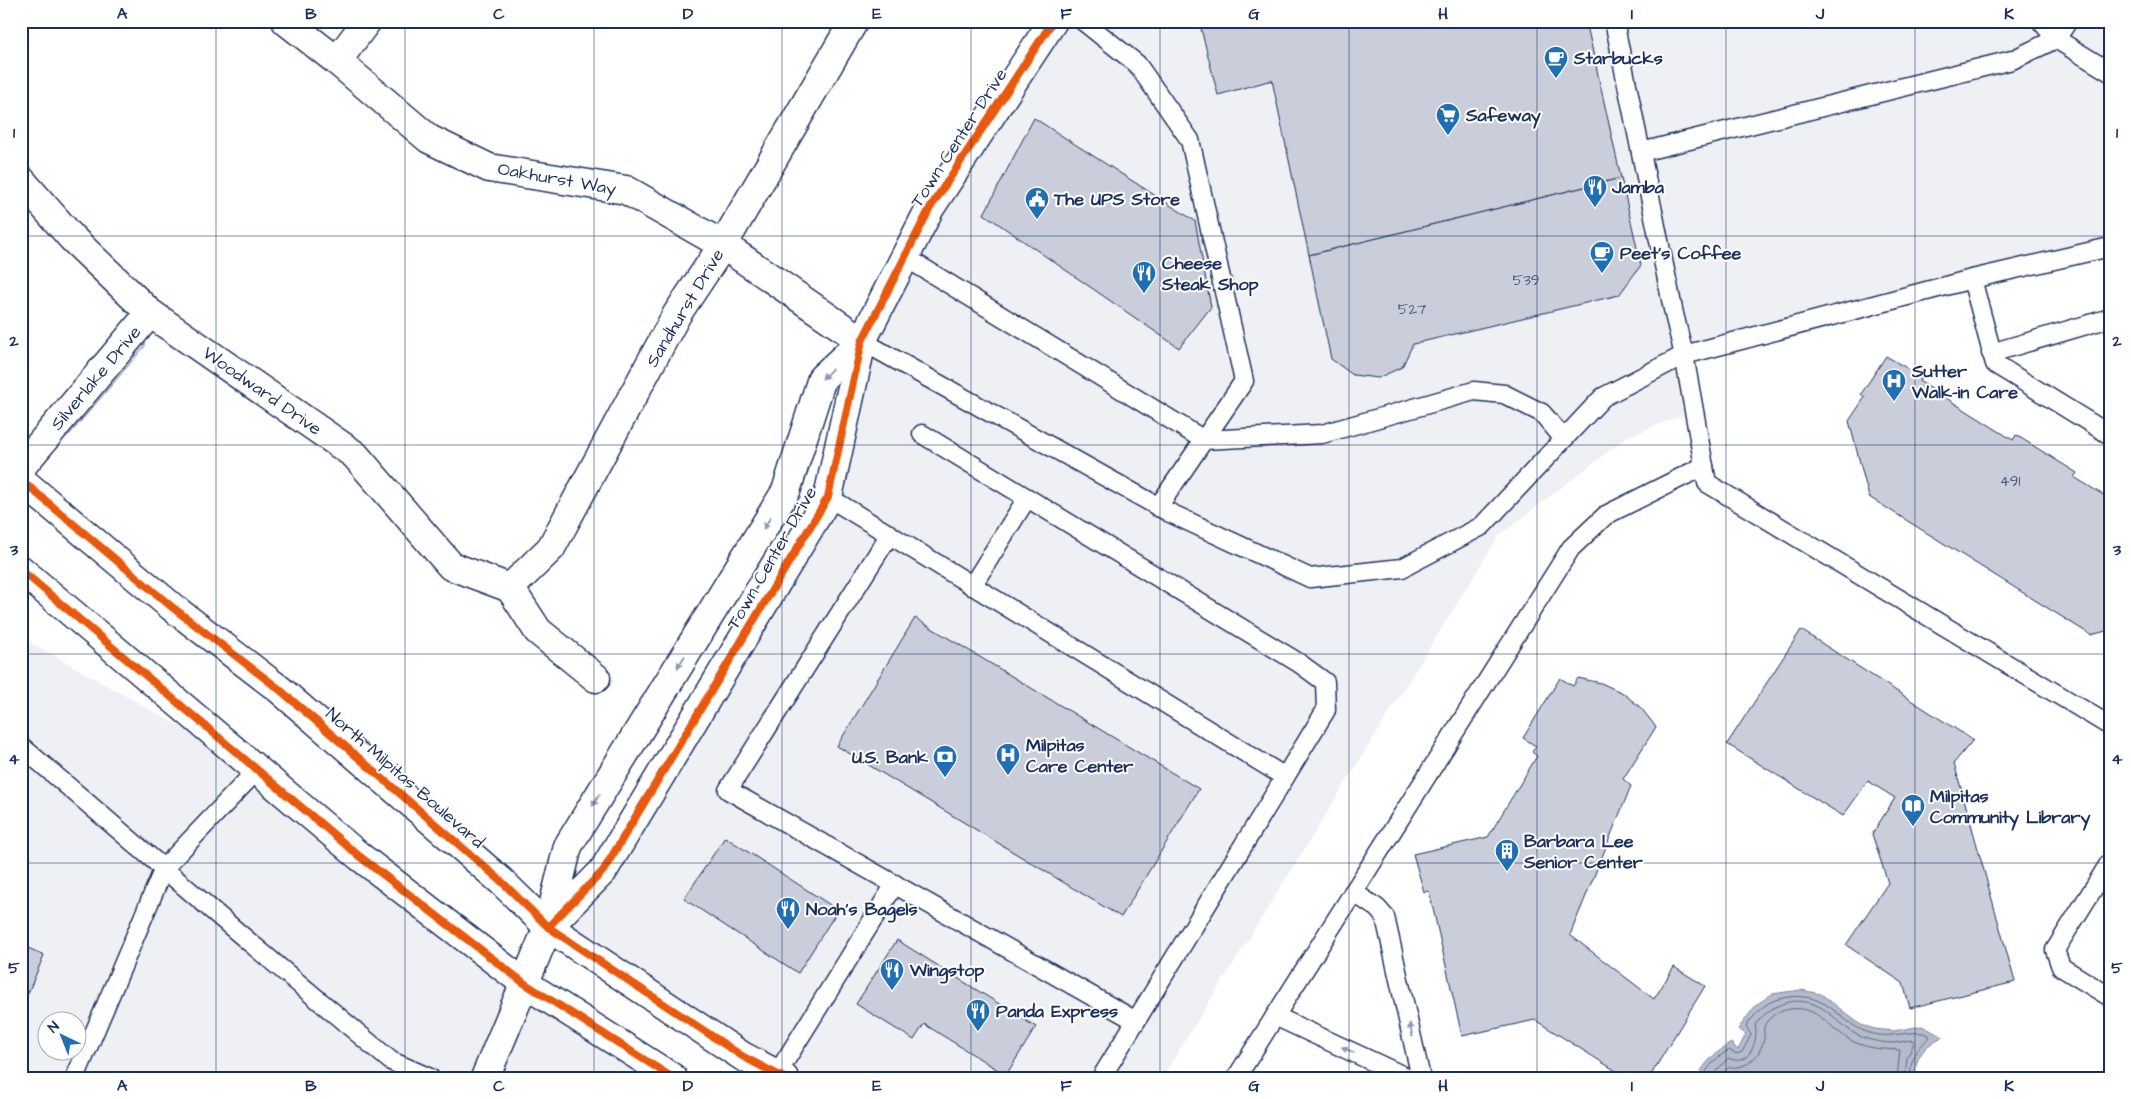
<svg xmlns="http://www.w3.org/2000/svg" width="2131" height="1099" font-family="'Architects Daughter',sans-serif">
<style>
.built{fill:#eff0f4;fill-rule:evenodd}
.green{fill:#dee1e7;stroke:#7c88a2}
.water{fill:#b5bbca;stroke:#77839f}
.lines{fill:none;stroke-linecap:round;stroke-linejoin:round}
.shore{stroke:#596789;stroke-width:1}
.building{fill:#caceda;stroke:#1b2f5e}
.service-casing{stroke:#1b2f5e;stroke-width:21}
.minor-casing{stroke:#1b2f5e;stroke-width:31}
.secondary-casing{stroke:#1b2f5e;stroke-width:31}
.service{stroke:#fff;stroke-width:18}
.minor{stroke:#fff;stroke-width:28}
.secondary{stroke:#fff;stroke-width:28}
.cycleway-casing{stroke:#fff;stroke-width:11}
.cycleway{stroke:#e8590c;stroke-width:8}
.oneway{fill:#8d97ae}
.grid{fill:none;stroke:#1b2f5e;stroke-width:1;stroke-opacity:0.55}
.labels{text-anchor:middle;dominant-baseline:central;stroke-width:4;stroke-linejoin:round;paint-order:stroke}
.number-label{font-size:15px;fill:#47577d}
.poi-label{font-size:18px;font-weight:bold;fill:#1b2f5e;stroke:#fff;text-anchor:start}
.street-label{font-size:18px;fill:#1b2f5e;stroke:#fff}
.neatline{fill:none;stroke:#1b2f5e;stroke-width:2}
.grid-label{font-size:16px;text-anchor:middle;font-weight:bold;fill:#1b2f5e}
</style>
<rect width="100%" height="100%" fill="#fff"/>
<filter id="ink" filterUnits="userSpaceOnUse"><feTurbulence type="fractalNoise" baseFrequency=".02" numOctaves="2"/><feDisplacementMap in="SourceGraphic" scale="10" xChannelSelector="R" yChannelSelector="G"/><feConvolveMatrix kernelMatrix="1 2 1 2 8 2 1 2 1" color-interpolation-filters="sRGB"/></filter>
<g filter="url(#ink)">
<g class="built">
<polygon points="1053,21 2110,21 2110,247 1685,355 1694,411 1627,437 1499,536 1162,1078 784,1078 548,927 583,891 828,497 862,341"/>
<path d="M21,637L257,770L672,1078H21ZM48,1022H78V1052H48Z"/>
</g>
<polygon class="green" points="145,338 145,346 70,434 62,435"/>
<path class="water" d="M1801,990L1821,994L1861,1025L1875,1029L1893,1031L1922,1026L1943,1037C1927,1043 1912,1059 1916,1078H1697C1705,1062 1716,1052 1731,1043L1738,1050L1746,1034L1738,1029L1756,1005L1772,994Z"/>
<g class="lines">
<g class="shore">
<path d="M1703,1078C1708,1066 1718,1056 1729,1050L1736,1054L1742,1052L1751,1035L1746,1026C1759,1009 1767,1000 1788,997C1832,992 1838,1025 1873,1034C1892,1039 1916,1028 1929,1035V1038C1918,1047 1908,1062 1911,1078"/>
<path d="M1710,1078L1728,1058C1731,1059 1735,1061 1740,1060C1753,1057 1758,1036 1755,1025C1769,1006 1792,995 1816,1005C1831,1011 1842,1027 1857,1035C1867,1040 1883,1043 1894,1043C1901,1042 1907,1040 1914,1040V1043L1907,1058L1905,1078"/>
<path d="M1718,1078L1729,1067C1747,1069 1759,1058 1764,1039C1765,1035 1763,1032 1764,1028C1764,1022 1774,1014 1779,1012C1816,998 1828,1030 1854,1042C1869,1049 1884,1049 1900,1050L1897,1078"/>
</g>
</g>
<g class="building">
<polygon points="1199,21 1586,21 1621,178 1309,255 1272,80 1218,95"/>
<polygon points="1034,118 1195,221 1211,307 1179,348 984,214"/>
<polygon points="1621,178 1641,265 1619,295 1413,344 1402,367 1378,378 1353,375 1331,359 1309,255"/>
<polygon points="1886,356 1922,377 1919,381 2013,440 2016,435 2077,473 2074,477 2110,499 2110,630 2091,635 1869,497 1849,421 1865,397 1861,394"/>
<polygon points="915,618 1199,789 1121,917 837,746"/>
<polygon points="1801,630 1973,740 1954,763 2015,982 1910,1008 1903,983 1846,945 1888,883 1872,834 1895,798 1868,781 1843,816 1727,744"/>
<polygon points="1560,678 1573,686 1578,678 1601,683 1623,693 1641,708 1656,727 1623,779 1631,786 1570,935 1654,999 1674,967 1705,986 1649,1078 1627,1078 1535,1020 1462,1036 1429,891 1424,892 1413,854 1488,837 1537,756 1532,752 1536,746 1523,738"/>
<polygon points="725,837 838,910 798,973 684,899"/>
<polygon points="897,940 1036,1027 1006,1075 924,1024 914,1040 856,1004"/>
<polygon points="21,945 44,955 21,1010"/>
</g>
<g class="lines">
<defs>
<g id="service">
<polyline points="1083,21 1137,64 1190,140 1244,381 1158,507"/>
<polyline points="1614,21 1674,314 1684,355 1707,483 2110,726"/>
<polyline points="2041,21 2056,39 2110,72"/>
<polyline points="1641,152 2012,60 2056,39 2068,21"/>
<polyline points="905,257 1204,440 1322,434 1474,391 1504,394 1542,413 1564,439"/>
<polyline points="1972,279 1995,364 2110,435"/>
<polyline points="862,341 1168,512 1310,578 1402,568 1482,526 1603,397 1684,355 1972,279 2110,247"/>
<polyline points="1991,353 2110,318"/>
<polyline points="922,434 1299,663 1325,682 1326,710 1101,1078"/>
<polyline points="828,497 1285,777"/>
<polyline points="890,534 728,790 1136,1021"/>
<polyline points="972,586 1027,498"/>
<polyline points="21,746 241,935 391,1061 430,1078"/>
<polyline points="2110,862 2055,950 2061,967 2110,997"/>
<polyline points="1353,892 1377,908 1385,917 1421,1078"/>
<polyline points="1275,1016 1408,1078"/>
<polyline points="777,1074 895,884"/>
<polyline points="75,1078 164,868 257,770"/>
<polyline points="1236,1078 1571,548 1606,515 1704,466"/>
</g>
<g id="minor">
<polyline points="286,21 337,61 429,139 489,168 626,190 723,245 862,341"/>
<polyline points="337,61 367,21"/>
<polyline points="21,180 72,238 150,313 355,455 451,566 510,588"/>
<polyline points="21,467 150,313"/>
<polyline points="510,588 551,548 677,314 723,245 854,21"/>
<polyline points="510,588 538,631 596,678"/>
<polyline points="548,927 603,871 828,497 862,341 930,208 1053,21"/>
<polyline points="485,1078 548,927 568,846 786,491 822,378 862,341"/>
</g>
<g id="secondary">
<polyline points="21,480 172,607 279,689 501,881 548,927 742,1056 784,1078"/>
<polyline points="21,570 359,856 524,983 673,1078"/>
</g>
</defs>
<use href="#service" class="service-casing"/>
<use href="#minor" class="minor-casing"/>
<use href="#secondary" class="secondary-casing"/>
<use href="#service" class="service"/>
<use href="#minor" class="minor"/>
<use href="#secondary" class="secondary"/>
<defs>
<g id="cycleway">
<polyline points="21,480 172,607 279,689 501,881 548,927 742,1056 784,1078"/>
<polyline points="21,570 359,856 524,983 673,1078"/>
<polyline points="548,927 603,871 828,497 862,341 930,208 1053,21"/>
</g>
</defs>
<use href="#cycleway" class="cycleway-casing"/>
<use href="#cycleway" class="cycleway"/>
</g>
<defs><path id="oneway-solid" d="M-6-.8H1V-3.2L6.5 0L1 3.2V.8H-6Z" transform="scale(1.25)"/></defs>
<g class="oneway">
<use href="#oneway-solid" transform="translate(827 374) rotate(134)"/>
<use href="#oneway-solid" transform="translate(767 523) rotate(122)"/>
<use href="#oneway-solid" transform="translate(681 662) rotate(122)"/>
<use href="#oneway-solid" transform="translate(596 800) rotate(122)"/>
<use href="#oneway-solid" transform="translate(1411 1030) rotate(-103)"/>
<use href="#oneway-solid" transform="translate(1348 1050) rotate(-155)"/>
</g>
</g>
<path class="grid" d="M216,21V1078M405,21V1078M594,21V1078M782,21V1078M971,21V1078M1160,21V1078M1349,21V1078M1537,21V1078M1726,21V1078M1915,21V1078M21,236H2110M21,445H2110M21,654H2110M21,863H2110"/>
<defs>
<symbol id="cafe-pin" viewBox="-11 -11 22 30"><path d="M0 17L-7.5 6A9.5 9.5 0 1 1 7.5 6Z" fill="#1f6fb2" stroke="#fff"/><path d="M-5.5-4.5H6V0H3Q3 3.5 0 3.5H-2.5Q-5.5 3.5-5.5 0ZM3-3.2v2h1.7v-2ZM-6 4.5H4V6H-6Z" fill="#fff"/></symbol>
<symbol id="supermarket-pin" viewBox="-11 -11 22 30"><path d="M0 17L-7.5 6A9.5 9.5 0 1 1 7.5 6Z" fill="#1f6fb2" stroke="#fff"/><path d="M-6-5.5h2.5l.6 2H6L4.5 2H-2.5L-4.4-4H-6ZM-1.5 3.2a1.3 1.3 0 1 0 .1 0ZM3 3.2a1.3 1.3 0 1 0 .1 0Z" fill="#fff"/></symbol>
<symbol id="restaurant-pin" viewBox="-11 -11 22 30"><path d="M0 17L-7.5 6A9.5 9.5 0 1 1 7.5 6Z" fill="#1f6fb2" stroke="#fff"/><path d="M-5-6h1v4h1v-4h1v4h1v-4h1v5L-1.5 .5V6h-2V.5L-5-1ZM5-6V6H3V1.5H1.5Q1.5-4 5-6Z" fill="#fff"/></symbol>
<symbol id="civic-pin" viewBox="-11 -11 22 30"><path d="M0 17L-7.5 6A9.5 9.5 0 1 1 7.5 6Z" fill="#1f6fb2" stroke="#fff"/><path d="M-.6-6.5H3V-4.5H.6V-3L4-1V1h2V6H-6V1h2V-1L-.6-3ZM-1.2 2.5V6h2.4V2.5Z" fill="#fff"/></symbol>
<symbol id="hospital-pin" viewBox="-11 -11 22 30"><path d="M0 17L-7.5 6A9.5 9.5 0 1 1 7.5 6Z" fill="#1f6fb2" stroke="#fff"/><path d="M-5-5h3v3.5h4V-5h3V5h-3V1.5h-4V5h-3Z" fill="#fff"/></symbol>
<symbol id="bank-pin" viewBox="-11 -11 22 30"><path d="M0 17L-7.5 6A9.5 9.5 0 1 1 7.5 6Z" fill="#1f6fb2" stroke="#fff"/><path d="M-6-4H6V4H-6ZM0-2.3a2.3 2.3 0 1 0 0 4.6a2.3 2.3 0 1 0 0-4.6Z" fill="#fff"/></symbol>
<symbol id="library-pin" viewBox="-11 -11 22 30"><path d="M0 17L-7.5 6A9.5 9.5 0 1 1 7.5 6Z" fill="#1f6fb2" stroke="#fff"/><path d="M-6-4Q-3-5.5-.7-3.5V5Q-3 3-6 4ZM6-4Q3-5.5 .7-3.5V5Q3 3 6 4Z" fill="#fff"/></symbol>
<symbol id="building-pin" viewBox="-11 -11 22 30"><path d="M0 17L-7.5 6A9.5 9.5 0 1 1 7.5 6Z" fill="#1f6fb2" stroke="#fff"/><path d="M-4-6H4V6H1V3H-1V6H-4ZM-2.5-4.3h1.7v1.8h-1.7ZM.8-4.3h1.7v1.8H.8ZM-2.5-1h1.7V.8h-1.7ZM.8-1h1.7V.8H.8Z" fill="#fff"/></symbol>
</defs>
<g fill-rule="evenodd">
<use href="#cafe-pin" x="1542" y="44" width="28" height="38"/>
<use href="#supermarket-pin" x="1434" y="101" width="28" height="38"/>
<use href="#restaurant-pin" x="1581" y="173" width="28" height="38"/>
<use href="#civic-pin" x="1023" y="185" width="28" height="38"/>
<use href="#cafe-pin" x="1588" y="239" width="28" height="38"/>
<use href="#restaurant-pin" x="1130" y="259" width="28" height="38"/>
<use href="#hospital-pin" x="1880" y="367" width="28" height="38"/>
<use href="#hospital-pin" x="994" y="741" width="28" height="38"/>
<use href="#bank-pin" x="931" y="743" width="28" height="38"/>
<use href="#library-pin" x="1899" y="792" width="28" height="38"/>
<use href="#building-pin" x="1493" y="837" width="28" height="38"/>
<use href="#restaurant-pin" x="774" y="895" width="28" height="38"/>
<use href="#restaurant-pin" x="878" y="956" width="28" height="38"/>
<use href="#restaurant-pin" x="964" y="997" width="28" height="38"/>
</g>
<g class="labels">
<g class="number-label">
<text x="1526" y="280">539</text>
<text x="1412" y="309">527</text>
<text x="2010" y="481">491</text>
</g>
<g class="poi-label">
<text x="1574" y="58">Starbucks</text>
<text x="1466" y="115">Safeway</text>
<text x="1612" y="187">Jamba</text>
<text x="1054" y="199">The UPS Store</text>
<text x="1620" y="253">Peet's Coffee</text>
<text x="1162" y="263">Cheese<tspan x="1162" dy="21">Steak Shop</tspan></text>
<text x="1912" y="371">Sutter<tspan x="1912" dy="21">Walk-in Care</tspan></text>
<text x="1026" y="745">Milpitas<tspan x="1026" dy="21">Care Center</tspan></text>
<text x="928" y="757" text-anchor="end">U.S. Bank</text>
<text x="1930" y="796">Milpitas<tspan x="1930" dy="21">Community Library</tspan></text>
<text x="1524" y="841">Barbara Lee<tspan x="1524" dy="21">Senior Center</tspan></text>
<text x="806" y="909">Noah's Bagels</text>
<text x="910" y="970">Wingstop</text>
<text x="996" y="1011">Panda Express</text>
</g>
<g class="street-label">
<text transform="translate(959 138) rotate(-57)">Town Center Drive</text>
<text transform="translate(557 179) rotate(10)">Oakhurst Way</text>
<text transform="translate(685 308) rotate(-59)">Sandhurst Drive</text>
<text transform="translate(96 378) rotate(-50)">Silverlake Drive</text>
<text transform="translate(262 391) rotate(35)">Woodward Drive</text>
<text transform="translate(772 558) rotate(-60)">Town Center Drive</text>
<text transform="translate(405 778) rotate(41)">North Milpitas Boulevard</text>
</g>
</g>
<rect width="2131" height="1099" fill="none" stroke="#fff" stroke-width="55"/>
<g transform="translate(62 1036) rotate(317)"><circle r="24" fill="#ffffff" stroke="#a4acbf"/>
<path d="M0-4L9 19L0 12L-9 19Z" fill="#1f6fb2"/>
<text y="-8" font-size="14" font-weight="bold" text-anchor="middle" fill="#1b2f5e">N</text>
</g>
<rect x="28" y="28" width="2076" height="1044" class="neatline"/>
<g class="grid-label">
<text x="122" y="19">A</text>
<text x="311" y="19">B</text>
<text x="499" y="19">C</text>
<text x="688" y="19">D</text>
<text x="877" y="19">E</text>
<text x="1066" y="19">F</text>
<text x="1254" y="19">G</text>
<text x="1443" y="19">H</text>
<text x="1632" y="19">I</text>
<text x="1820" y="19">J</text>
<text x="2009" y="19">K</text>
<text x="14" y="138">1</text>
<text x="2117" y="138">1</text>
<text x="14" y="346">2</text>
<text x="2117" y="346">2</text>
<text x="14" y="555">3</text>
<text x="2117" y="555">3</text>
<text x="14" y="764">4</text>
<text x="2117" y="764">4</text>
<text x="14" y="973">5</text>
<text x="2117" y="973">5</text>
<text x="122" y="1091">A</text>
<text x="311" y="1091">B</text>
<text x="499" y="1091">C</text>
<text x="688" y="1091">D</text>
<text x="877" y="1091">E</text>
<text x="1066" y="1091">F</text>
<text x="1254" y="1091">G</text>
<text x="1443" y="1091">H</text>
<text x="1632" y="1091">I</text>
<text x="1820" y="1091">J</text>
<text x="2009" y="1091">K</text>
</g>
</svg>
